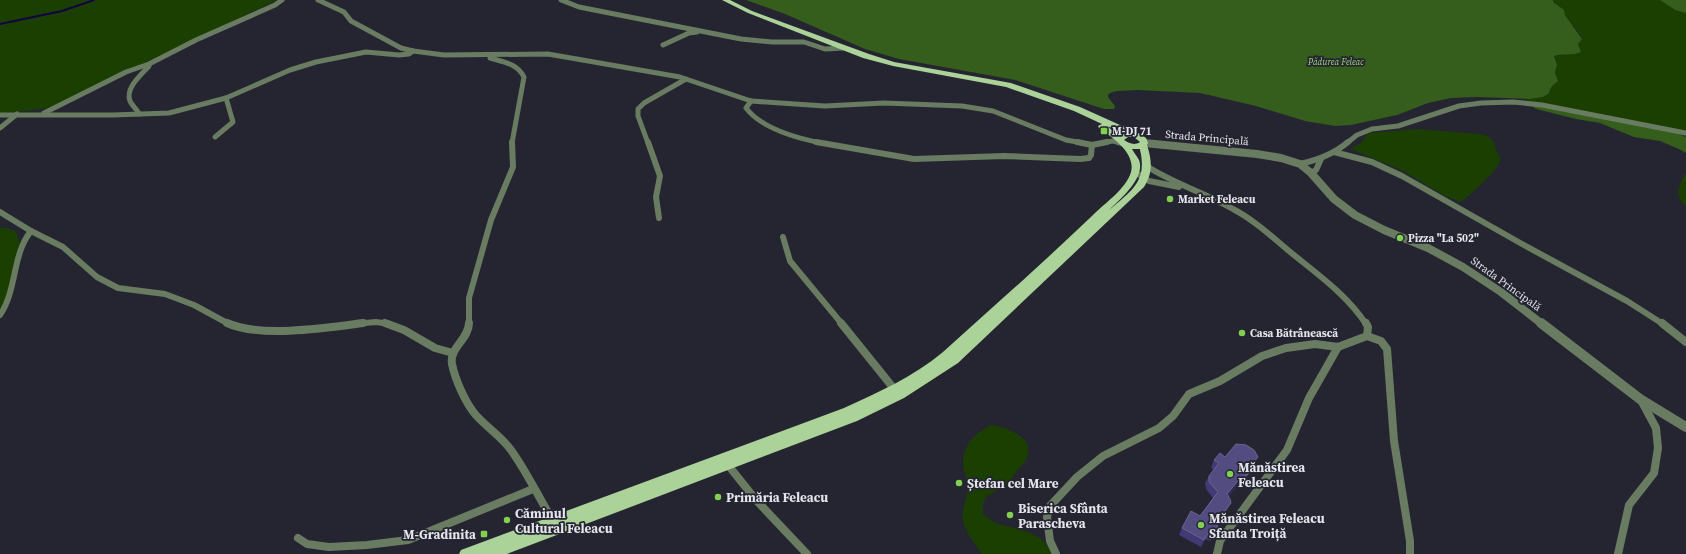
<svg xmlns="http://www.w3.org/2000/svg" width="1686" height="554" font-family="'Source Serif 4',serif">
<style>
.green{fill:#1b3e01}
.forest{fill:#355d1c}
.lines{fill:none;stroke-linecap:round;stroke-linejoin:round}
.stream{stroke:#140340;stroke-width:2}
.minor-far2{stroke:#697b60;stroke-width:5}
.minor-far1{stroke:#697b60;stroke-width:6}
.minor{stroke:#697b60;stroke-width:8}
.tertiary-far2{stroke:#697b60;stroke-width:6}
.tertiary-far1{stroke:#697b60;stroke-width:8}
.tertiary{stroke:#697b60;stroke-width:10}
.primary{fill:#abd298;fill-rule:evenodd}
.wall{fill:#413a74}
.shaded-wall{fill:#2f2a54}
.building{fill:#534c81;stroke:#6a6492}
.poi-dot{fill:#80d051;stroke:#252531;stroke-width:1.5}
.labels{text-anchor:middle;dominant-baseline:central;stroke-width:3.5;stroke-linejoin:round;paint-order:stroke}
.far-park-label{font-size:9px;font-style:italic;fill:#99d57b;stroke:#252531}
.poi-label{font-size:11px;font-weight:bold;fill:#e4e4ec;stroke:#252531;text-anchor:start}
.street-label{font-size:11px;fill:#e4e4ec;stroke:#252531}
.near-poi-label{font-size:13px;font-weight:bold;fill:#e4e4ec;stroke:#252531;text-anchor:start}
</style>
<rect width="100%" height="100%" fill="#252531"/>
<g class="green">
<polygon points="0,0 277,0 55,106 42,109 0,114"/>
<path d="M1553,0H1660L1675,10L1686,13V137L1672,131L1536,105L1525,99C1546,99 1546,94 1558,79L1555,72L1557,65L1554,56L1565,54L1579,53L1580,50L1578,44L1582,39L1580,35L1564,13L1553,2Z"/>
<path d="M1418,129L1480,134C1489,136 1493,138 1495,147C1496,151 1501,156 1500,161C1497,171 1470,196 1460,202L1443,195L1403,171L1351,149C1353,146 1355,146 1359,144C1364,141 1364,136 1369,133Z"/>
<path d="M1686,173V206C1673,196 1679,184 1686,173Z"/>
<polygon points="0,228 8,228 16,232 20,244 8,292 0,311"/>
<path d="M992,425C1005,427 1033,437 1028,454C1027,461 1021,466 1016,472C1013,476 1012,481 1008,485C1001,491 991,491 985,499C982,504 983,509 983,514C988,518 993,522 999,524C1018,530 1045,532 1051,554H982C973,541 960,527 963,510C965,501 968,494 968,486C968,480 965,476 964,471C959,450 973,433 992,425Z"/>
</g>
<g class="forest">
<path d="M746,0H1553V2L1564,10L1565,15L1582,39L1578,44L1581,52C1573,56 1563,53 1554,56L1557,65L1555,72L1558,81L1552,86L1548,94L1543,97L1530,99L1477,97L1451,98L1428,103L1397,115L1351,125L1335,126L1305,121L1256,106L1200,93L1138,90L1117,91C1102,94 1109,98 1115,106L1114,109H1104L1015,80L899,59L865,49L785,14Z"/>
<polygon points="1660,0 1686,0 1686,13 1675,10"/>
<polygon points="1532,105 1672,131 1686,137 1686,153 1679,149 1660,141 1634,137 1600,123 1576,119 1540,110 1534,108"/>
</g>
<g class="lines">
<polyline class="stream" points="0,24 62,11 94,0"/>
<g class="minor-far2">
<polyline points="318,0 344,12 351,21 401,48 413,51 444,55 548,54 680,77 751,101 825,106 884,103 962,106 993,111 1066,140 1083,143"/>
<polyline points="561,0 579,7 741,39 772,42 804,42 825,49 844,48"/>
<polyline points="663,45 689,33 697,32"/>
<path d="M490,58C503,62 517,63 524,77L512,143"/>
<path d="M751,101L746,108C762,129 796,138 821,143"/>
<polyline points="44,113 126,72 149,64 196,40 275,5 282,0"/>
<path d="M139,114C137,109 132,106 130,101C125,88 141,75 149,66V64"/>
<polyline points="0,115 113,115 169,113 226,98 290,70 316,62 366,52 399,55 409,54 413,51"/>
<polyline points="0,128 17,114"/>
<polyline points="215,137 233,122 226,98"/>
<polyline points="648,143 638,116 638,109 644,103 686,79"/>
<polyline points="1101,143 1113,141 1122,143"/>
<polyline points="1347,143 1357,135 1372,129 1398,126 1459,106 1481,103 1513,102 1542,105 1686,133"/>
</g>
<g class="minor-far1">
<polyline points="648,142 660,176 656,197 659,218"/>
<polyline points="816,142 914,159 1004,156 1080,159 1089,158 1091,155 1092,145"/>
<polyline points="1077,142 1092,145 1107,142"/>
<polyline points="1118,142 1122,143"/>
<polyline points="1334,152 1372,162 1402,176 1522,244 1627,301 1663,324"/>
<path d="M1300,164C1318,160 1334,154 1348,142"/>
<path d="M1148,167C1175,184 1205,193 1233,209C1254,220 1271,236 1289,251C1317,274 1346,294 1366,324"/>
<polyline points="1135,172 1149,181 1179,187"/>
<polyline points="1311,173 1316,170 1321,159"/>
<polyline points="0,212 31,231 63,247 97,277 118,288 165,294 194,305 229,324"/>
<polyline points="783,237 790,261 842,324"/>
<path d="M0,315C17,291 12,254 31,231"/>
<polyline points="354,324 376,322 390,324"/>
<polyline points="469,324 469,298 491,220 513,167 512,142"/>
</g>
<g class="minor">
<path d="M227,323C260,338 326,328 363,323"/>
<polyline points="385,323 404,330 435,348 453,353"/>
<path d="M469,323C469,339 449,348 452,364C455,379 465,402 475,414C486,427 501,436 511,450C527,472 539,498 553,521"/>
<polyline points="841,323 895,390"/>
<polyline points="1662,323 1686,342"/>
<polyline points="1367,336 1381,341 1387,349 1394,441 1410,541 1410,554"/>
<polyline points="728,465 756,500 807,554"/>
<polyline points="298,538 307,544 329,547 367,545 408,540 533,489"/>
<polyline points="1056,554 1050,541 1047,517 1050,506 1077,477 1103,456 1159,428 1173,416 1189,394 1220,381 1262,356 1286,348 1315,344 1338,347 1367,336 1368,327 1366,323"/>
<polyline points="1217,554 1220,541 1287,450 1309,398 1338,347"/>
<polyline points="1618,554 1629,505 1654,473 1658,448 1656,428 1641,400"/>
</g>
<polyline class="tertiary-far2" points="1144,143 1146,143"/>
<polyline class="tertiary-far1" points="1144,143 1257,154 1281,158 1300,164 1311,173 1334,199 1355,215 1384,230 1428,248 1463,267 1501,292 1542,324"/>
<polyline class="tertiary" points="1541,323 1640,399 1686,427"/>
<path class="primary" d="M722,0H730L752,11L869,54L894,62L1011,83L1080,107L1140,134L1146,138L1148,143L1147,145C1152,160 1153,173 1144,187L958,363L904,398L857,421L507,554H459L461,550L844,408C879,392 913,377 943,352C993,307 1044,262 1093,215C1105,203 1126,189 1131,172C1136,153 1112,137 1099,128L1098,126L1102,124L1074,111L1006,87L893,66L863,58L748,13ZM1107,126L1123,133L1119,136ZM1128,137H1134L1140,142C1134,146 1129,143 1124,140ZM1132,149H1140V150C1148,183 1129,192 1108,211C1119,200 1146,178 1139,160C1137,156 1134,153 1132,149Z"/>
</g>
<polygon class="wall" points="1225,457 1258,457 1254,465 1249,471 1250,472 1246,479 1240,486 1238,485 1229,496 1227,511 1217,525 1215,533 1211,541 1205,539 1201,547 1179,535 1182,528 1200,516 1213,498 1206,489 1205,483 1209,476 1214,470 1211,468 1214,460"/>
<g class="shaded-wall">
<polygon points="1258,457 1254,465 1244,478 1247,470"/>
<polygon points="1250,472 1246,479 1240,486 1243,479"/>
<polygon points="1241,477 1238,485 1224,502 1227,494"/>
<polygon points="1231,503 1227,511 1212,532 1215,524"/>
</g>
<polygon class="building" points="1236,444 1246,445 1254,450 1258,457 1247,470 1250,472 1243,479 1241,477 1227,494 1230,499 1231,503 1215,524 1218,526 1214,533 1209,532 1204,540 1182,528 1191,511 1200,516 1218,492 1209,482 1209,476 1219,463 1214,460 1220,453 1225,457"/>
<g class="poi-dot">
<rect x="1100" y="127" width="8" height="8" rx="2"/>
<circle cx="1170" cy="199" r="4"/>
<circle cx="1400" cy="238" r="4"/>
<circle cx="1242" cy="333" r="4"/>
<circle cx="1230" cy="474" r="4"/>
<circle cx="959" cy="483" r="4"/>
<circle cx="718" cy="497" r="4"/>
<circle cx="1010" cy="515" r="4"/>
<circle cx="507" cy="520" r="4"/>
<circle cx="1201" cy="525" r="4"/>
<rect x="480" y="530" width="8" height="8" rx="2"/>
</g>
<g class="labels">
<g class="far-park-label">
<text x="1336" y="62">Pădurea Feleac</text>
</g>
<g class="poi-label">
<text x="1112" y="131">M-DJ 71</text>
<text x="1178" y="199">Market Feleacu</text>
<text x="1408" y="238">Pizza "La 502"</text>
<text x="1250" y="333">Casa Bătrânească</text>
</g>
<g class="street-label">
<text transform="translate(1207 138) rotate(5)">Strada Principală</text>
<text transform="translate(1506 284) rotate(36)">Strada Principală</text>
</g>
<g class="near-poi-label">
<text x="1238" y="467">Mănăstirea<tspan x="1238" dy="15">Feleacu</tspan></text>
<text x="967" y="483">Ștefan cel Mare</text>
<text x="726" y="497">Primăria Feleacu</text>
<text x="1018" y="508">Biserica Sfânta<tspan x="1018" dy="15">Parascheva</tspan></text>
<text x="515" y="513">Căminul<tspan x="515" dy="15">Cultural Feleacu</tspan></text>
<text x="1209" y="518">Mănăstirea Feleacu<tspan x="1209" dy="15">Sfanta Troiță</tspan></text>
<text x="476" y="534" text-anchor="end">M-Gradinita</text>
</g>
</g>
</svg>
